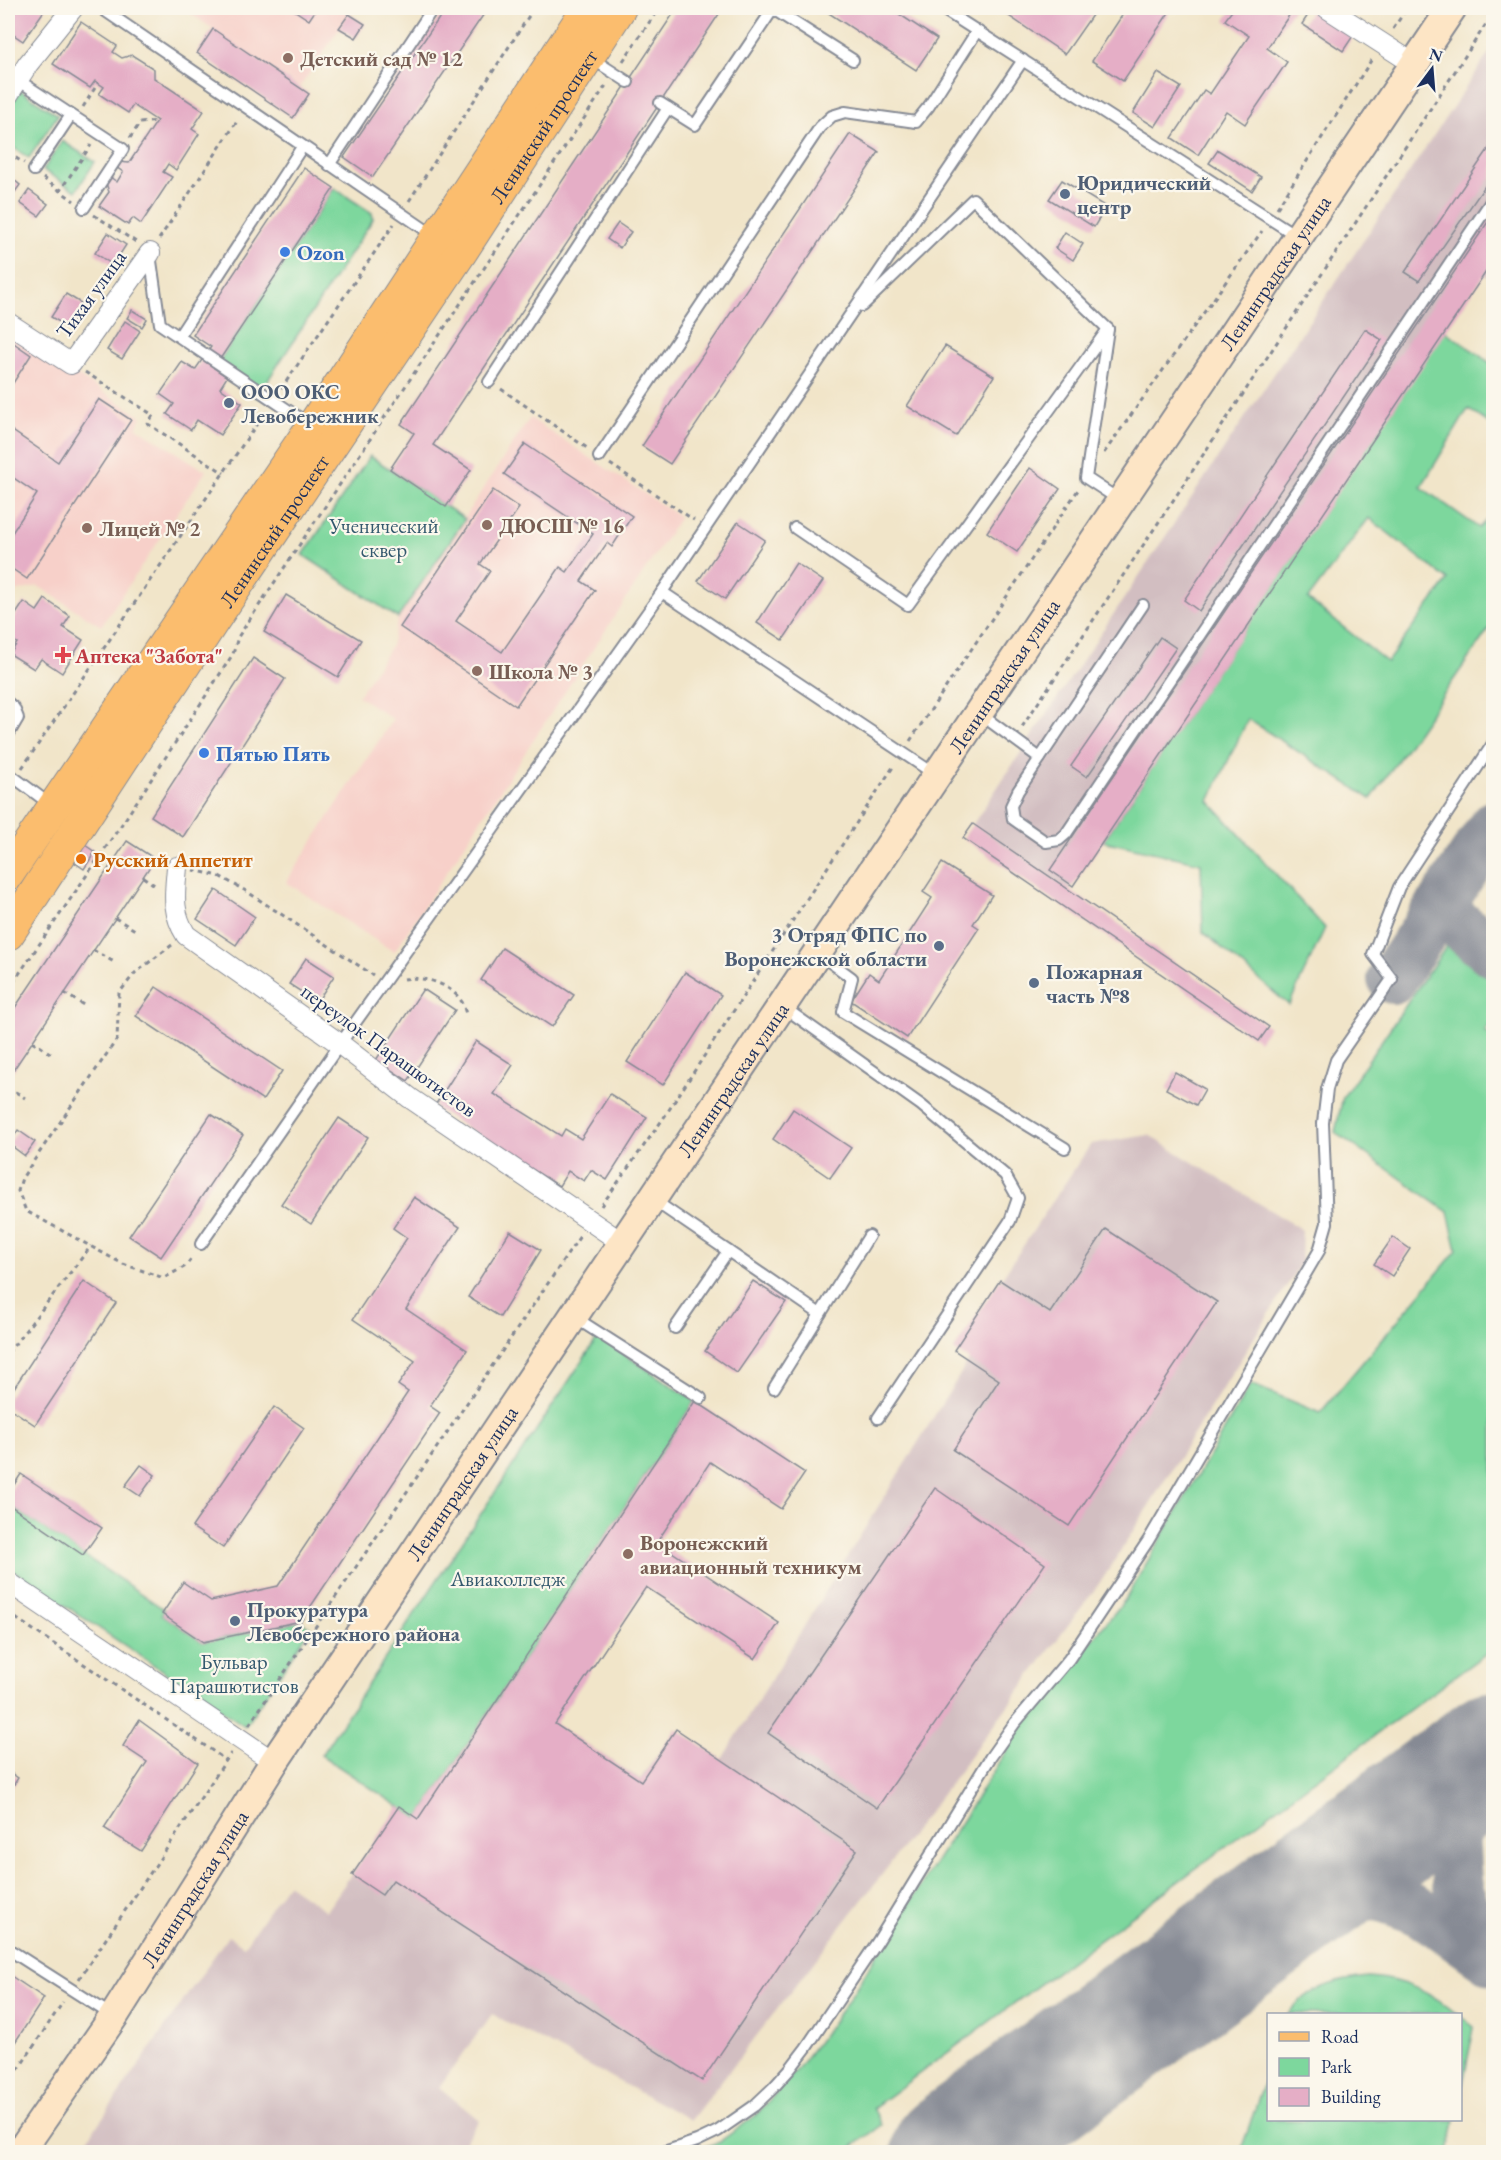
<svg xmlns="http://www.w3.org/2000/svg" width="1501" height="2160" font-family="'EB Garamond',serif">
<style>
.built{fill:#f7d0c9}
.industrial{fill:#d2bec1}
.green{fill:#7dd79d;stroke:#4c837e;stroke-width:1.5;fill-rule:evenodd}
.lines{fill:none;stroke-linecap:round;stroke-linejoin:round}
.taxiway{stroke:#868a94;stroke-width:50}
.runway{stroke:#868a94;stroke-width:123}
.building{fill:#e5aec6}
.lane-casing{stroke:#868a94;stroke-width:14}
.street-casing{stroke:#868a94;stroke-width:22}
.secondary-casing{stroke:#868a94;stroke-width:32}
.primary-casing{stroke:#868a94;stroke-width:34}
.path{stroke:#868a94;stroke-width:3;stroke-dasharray:4.5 4.5;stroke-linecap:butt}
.lane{stroke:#fff;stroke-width:10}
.street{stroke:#fff;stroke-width:20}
.secondary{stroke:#fde5c5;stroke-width:28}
.primary{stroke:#fbbd6e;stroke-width:32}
.education-dot{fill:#8d6e63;stroke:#fbf7ec;stroke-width:2}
.service-dot{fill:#5c6f8a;stroke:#fbf7ec;stroke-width:2}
.shop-dot{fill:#3f7fe0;stroke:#fbf7ec;stroke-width:2}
.health-dot{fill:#e0444e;stroke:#fbf7ec;stroke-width:2}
.food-dot{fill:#e8710a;stroke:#fbf7ec;stroke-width:2}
.labels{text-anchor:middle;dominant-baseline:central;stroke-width:4.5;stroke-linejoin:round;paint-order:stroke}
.education-label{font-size:21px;font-weight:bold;fill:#785e54;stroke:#fbf7ec;text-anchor:start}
.street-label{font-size:21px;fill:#1b2f5e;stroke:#fbf7ec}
.service-label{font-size:21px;font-weight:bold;fill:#4e5e75;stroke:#fbf7ec;text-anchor:start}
.shop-label{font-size:21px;font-weight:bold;fill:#366cbe;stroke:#fbf7ec;text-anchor:start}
.park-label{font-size:21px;fill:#34596e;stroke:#fbf7ec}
.health-label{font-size:21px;font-weight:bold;fill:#be3a42;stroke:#fbf7ec;text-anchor:start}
.food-label{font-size:21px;font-weight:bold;fill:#c56008;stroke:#fbf7ec;text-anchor:start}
</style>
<rect width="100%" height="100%" fill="#fbf7ec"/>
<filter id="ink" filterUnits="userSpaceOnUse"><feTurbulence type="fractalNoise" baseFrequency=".0167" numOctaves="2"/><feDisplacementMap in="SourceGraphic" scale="12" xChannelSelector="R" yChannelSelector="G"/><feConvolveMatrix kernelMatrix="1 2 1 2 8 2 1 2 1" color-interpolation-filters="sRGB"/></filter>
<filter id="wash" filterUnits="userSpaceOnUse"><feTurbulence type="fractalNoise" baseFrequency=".008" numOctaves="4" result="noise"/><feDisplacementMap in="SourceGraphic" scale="24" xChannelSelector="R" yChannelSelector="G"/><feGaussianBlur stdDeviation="1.35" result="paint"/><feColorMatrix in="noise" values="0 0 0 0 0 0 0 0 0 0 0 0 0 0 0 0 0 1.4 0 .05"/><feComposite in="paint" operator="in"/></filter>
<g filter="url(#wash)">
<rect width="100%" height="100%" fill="#f1e5c9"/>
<g class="built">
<polygon points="182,8 353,8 300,87"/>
<polygon points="8,331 142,417 136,427 206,471 101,626 38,586 10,593 8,592"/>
<polygon points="530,418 680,517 394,952 286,882 393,719 358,696 391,646 398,618"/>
</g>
<g class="industrial">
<polygon points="1493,47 1493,281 1484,274 1070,890 973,824"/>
<polygon points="1149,1135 1302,1230 1301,1263 1104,1577 887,1868 691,2120 492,2014 439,2087 479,2120 458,2152 79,2152 228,1936 244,1946 287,1884 326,1911 399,1806 470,1853 555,1724 640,1779 676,1729 722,1759 969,1360 954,1350 1091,1144"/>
</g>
<g class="green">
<polygon points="20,90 58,115 29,158 8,144 8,109"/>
<polygon points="62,141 95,162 76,191 43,170"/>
<polygon points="334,188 372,213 373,219 257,397 214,368"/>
<path d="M1445,331L1493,365V426L1468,409L1421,487L1479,528L1493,512V623L1371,799L1248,719L1209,801L1325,928L1289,1005L1203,932L1201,863L1103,841ZM1369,518L1448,580L1387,662L1308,599Z"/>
<polygon points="370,456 465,519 398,618 303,555"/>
<polygon points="1450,941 1493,977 1493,1021 1485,1031 1494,1038 1493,1648 873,2108 882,2125 845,2152 689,2152 719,2142 755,2116 796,2071 843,2008 1024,1723 1125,1600 1251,1384 1320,1413 1457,1250 1448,1212 1335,1132 1343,1097"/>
<polygon points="598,1337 695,1401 418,1819 321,1755"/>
<polygon points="8,1504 165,1610 162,1614 203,1642 301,1621 311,1628 245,1726 8,1567"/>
<path d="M1369,1977C1404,1979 1431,1993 1457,2014H1288C1307,1988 1339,1979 1369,1977Z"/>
<polygon points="1461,2017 1474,2027 1461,2093"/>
<polygon points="1268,2071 1268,2120 1455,2120 1449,2152 1238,2152 1241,2150"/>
</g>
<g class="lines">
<g class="taxiway">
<polyline points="1439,908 1492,952"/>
<polyline points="1392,979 1494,825"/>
<polyline points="1494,1768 1454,1831 1457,1881 1463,1905 1472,1926 1494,1955"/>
<path d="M1263,1923L1303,1907L1322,1903L1343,1889C1370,1893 1396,1900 1420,1912C1446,1926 1469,1946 1494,1962"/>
</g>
<polyline class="runway" points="953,2152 1494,1753"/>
</g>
<g id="blocks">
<g class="building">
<polygon points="8,8 46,8 23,41 8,31"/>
<polygon points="291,8 317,8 309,20"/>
<polygon points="446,8 488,8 373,177 344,157"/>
<polygon points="677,8 723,8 433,445 471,470 446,507 390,469 414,433 401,424"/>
<polygon points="821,8 890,8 937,39 916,70"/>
<polygon points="997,8 1097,8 1065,54"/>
<polygon points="1127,8 1172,8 1123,81 1092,61"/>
<polygon points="1234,8 1294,8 1267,48 1287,62 1245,124 1226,111 1198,155 1172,138 1204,90 1210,94 1249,36 1225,20"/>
<polygon points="1312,9 1353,36 1343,51 1302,24"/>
<polygon points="349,14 365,24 356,38 339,28"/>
<polygon points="81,22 117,46 113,52 122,58 132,55 154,69 154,78 204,111 192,129 199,134 176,170 168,164 163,172 172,177 141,224 133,218 128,225 99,206 109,192 106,183 110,177 117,182 123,172 116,167 119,162 129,163 157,121 133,105 128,113 99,94 104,87 95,81 90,88 53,64"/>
<polygon points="213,29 309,94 293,118 197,53"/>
<polygon points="1158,73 1181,87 1155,127 1133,113"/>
<polygon points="850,134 879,152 670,464 642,446"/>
<polygon points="1494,141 1494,173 1419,281 1405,272"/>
<polygon points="1218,150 1261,177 1252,191 1209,163"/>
<polygon points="304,168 334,188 214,368 227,377 220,388 242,403 220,435 197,420 191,430 167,414 174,404 160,394 182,362 195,370 211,347 193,335"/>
<polygon points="8,175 20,185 12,196 8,192"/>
<polygon points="1062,180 1106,207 1094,227 1049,199"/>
<polygon points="29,190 48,204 39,216 20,203"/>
<polygon points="1494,213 1494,260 1073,886 1050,870"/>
<polygon points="618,223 631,232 620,248 607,239"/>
<polygon points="1065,232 1083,244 1073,260 1055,248"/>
<polygon points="108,233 126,245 113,265 95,253"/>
<polygon points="66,294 84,305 69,328 51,317"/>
<polygon points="132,310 147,319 142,327 127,318"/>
<polygon points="125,321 140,331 122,359 107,350"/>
<polygon points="1365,329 1382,340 1199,611 1184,600"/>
<polygon points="8,339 31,355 8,391"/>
<polygon points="945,346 994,376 956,436 907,406"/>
<polygon points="99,399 131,420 27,579 8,566 8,539 37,494 8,474 8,428 58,462"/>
<polygon points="525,444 632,516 612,547 607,543 581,581 595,590 516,706 400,627 493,490 519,508 480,564 490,571 456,621 502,652 560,567 567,572 593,534 504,474"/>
<polygon points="1030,468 1060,489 1017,552 987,532"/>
<polygon points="738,522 765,540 725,599 698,581"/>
<polygon points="796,563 823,581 783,640 757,623"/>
<polygon points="286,595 361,640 338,677 264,632"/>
<polygon points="45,599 70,616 63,627 83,640 62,673 41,659 34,669 10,654 17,643 8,637 8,626 24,602 37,611"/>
<polygon points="1160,637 1176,648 1087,777 1071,766"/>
<polygon points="253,658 285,679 183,837 151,816"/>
<polygon points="973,824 1269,1027 1259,1041 963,838"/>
<polygon points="127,841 155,859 8,1078 8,1018"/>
<polygon points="82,843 95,852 84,869 71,860"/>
<polygon points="942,863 992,895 973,924 979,928 907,1038 851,1001 869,973 879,980 932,898 923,892"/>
<polygon points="216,890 255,917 236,945 197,919"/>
<polygon points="502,948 574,995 552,1027 481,980"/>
<polygon points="306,958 334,976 317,1002 289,984"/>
<polygon points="685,972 721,995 663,1085 627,1062"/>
<polygon points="156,987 282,1071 263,1100 136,1016"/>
<polygon points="423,989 455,1010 408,1081 376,1060"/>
<polygon points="476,1041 513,1065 494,1094 561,1136 565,1129 581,1139 610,1094 647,1117 607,1180 591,1170 584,1181 568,1171 559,1186 434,1107"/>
<polygon points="1175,1072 1205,1089 1196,1105 1166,1089"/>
<polygon points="793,1109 851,1148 830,1178 773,1139"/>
<polygon points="211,1114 243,1135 161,1257 129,1236"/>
<polygon points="339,1118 368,1137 311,1224 281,1204"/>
<polygon points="18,1130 35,1142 25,1156 9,1144"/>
<polygon points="414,1197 460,1227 406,1309 467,1350 430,1406 440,1413 301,1621 203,1642 162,1614 183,1582 211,1601 278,1586 408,1392 398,1385 415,1361 353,1319 407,1238 393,1228"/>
<polygon points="1106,1229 1217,1302 1069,1526 953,1450 999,1380 954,1350 1000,1280 1050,1313"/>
<polygon points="510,1231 541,1250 500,1317 468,1297"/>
<polygon points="1393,1237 1410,1249 1392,1276 1374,1264"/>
<polygon points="84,1281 116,1303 35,1425 8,1407 8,1397"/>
<polygon points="753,1281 786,1302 737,1373 705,1351"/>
<polygon points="695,1401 805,1473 781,1509 710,1462 657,1542 779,1623 755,1659 646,1587 555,1724 641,1781 676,1729 857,1850 702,2081 393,1880 382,1895 352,1875 399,1806 418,1819"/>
<polygon points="274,1407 304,1428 223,1548 192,1527"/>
<polygon points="141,1465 155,1475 140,1496 125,1486"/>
<polygon points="21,1474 102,1528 83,1555 8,1504 8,1494"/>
<polygon points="935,1488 1045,1564 877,1808 768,1733"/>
<polygon points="139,1720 198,1763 141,1851 104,1828 147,1762 123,1746"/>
<polygon points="8,1771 18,1778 8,1794"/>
<polygon points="8,1974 44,1998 8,2053"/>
</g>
</g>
</g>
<g filter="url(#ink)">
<use href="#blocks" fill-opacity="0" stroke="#868a94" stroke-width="1.5"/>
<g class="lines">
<defs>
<g id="lane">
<polyline points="101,8 436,237"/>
<polyline points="941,8 1297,236"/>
<polyline points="591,58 628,82"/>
<polyline points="18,80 123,149 84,208"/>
<polyline points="660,103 695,125 773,9 853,60"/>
<polyline points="329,165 433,8"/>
<polyline points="34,170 71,115"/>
<polyline points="150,254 160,324 310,425"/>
<polyline points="862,306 973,199 1108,329"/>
<polyline points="179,336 302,147"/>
<polyline points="489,382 668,108"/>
<polyline points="599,457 820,127 832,116 845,112 916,122 929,106 977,31"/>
<polyline points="795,528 908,605 1108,329 1086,478 1121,501"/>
<polyline points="662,592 936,775"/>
<polyline points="1143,605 1018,791 1011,806 1013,819 1046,842 1059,840 1066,834 1494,197"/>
<polyline points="8,703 14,708 18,718 8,735"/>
<polyline points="980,714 1040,758"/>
<polyline points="8,773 51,805"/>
<polyline points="818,953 852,978 843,1012 1065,1148"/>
<polyline points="782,1006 921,1105 1005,1175 1018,1198 1010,1221 878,1418"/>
<polyline points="652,1199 820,1314"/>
<polyline points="201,1244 340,1044 662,592 1023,60"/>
<polyline points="574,1317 701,1398"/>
<polyline points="675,1328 728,1251"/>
<polyline points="774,1388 869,1236"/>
<polyline points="8,1949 113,2016"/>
<polyline points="664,2152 697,2141 718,2131 754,2106 773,2088 790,2069 806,2048 878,1941 990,1758 1014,1724 1069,1659 1148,1541 1319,1251 1327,1223 1323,1123 1327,1089 1336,1060 1392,979 1373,954 1399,887 1494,742"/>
</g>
<g id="street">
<polyline points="1327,8 1414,64"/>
<polyline points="8,95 28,64 73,8"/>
<polyline points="8,323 71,364 150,253"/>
<path d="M177,867C175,893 171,911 186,935L340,1044L410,1098L624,1244"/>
<polyline points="8,1582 274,1762"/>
</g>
<g id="secondary">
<path id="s1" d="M20,2152L114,2016L274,1762L1452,8"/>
</g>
<g id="primary">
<polyline points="8,874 312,427 588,8"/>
<path id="s2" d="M8,934L213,621L461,252L620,8"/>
</g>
</defs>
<use href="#lane" class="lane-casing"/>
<use href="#street" class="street-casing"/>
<use href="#secondary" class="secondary-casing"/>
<use href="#primary" class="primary-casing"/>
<g class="path">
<polyline points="1393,29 1407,8"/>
<polyline points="623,61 659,8"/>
<polyline points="83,107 98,83"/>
<polyline points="130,138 140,123 157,121"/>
<polyline points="8,153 24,163"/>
<polyline points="43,178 74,201"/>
<polyline points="59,192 91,145"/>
<polyline points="409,201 534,8"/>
<polyline points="1277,208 1372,59"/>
<polyline points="94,215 136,242"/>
<polyline points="159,239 238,120"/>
<polyline points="85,372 153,415 148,424 224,473"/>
<polyline points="281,389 394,224"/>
<polyline points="501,389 587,448"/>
<polyline points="1104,453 1262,231"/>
<polyline points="610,464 694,520"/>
<polyline points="1022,727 1178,493 1494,12"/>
<polyline points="910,741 1078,490"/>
<polyline points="22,768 265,412"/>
<polyline points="193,870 219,876 246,891 373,975"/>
<polyline points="143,877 156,886"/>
<polyline points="115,918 135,930"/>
<polyline points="172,945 135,973 119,993 117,1039 22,1178 18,1191 26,1211 123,1264 164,1278 186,1266 193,1256"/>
<polyline points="93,950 114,962"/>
<path d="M404,979C424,976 450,983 462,1002C464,1006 465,1012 467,1016"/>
<polyline points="8,990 126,818 233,654 238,637 607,84"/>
<polyline points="64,993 85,1006"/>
<polyline points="32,1041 53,1055"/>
<polyline points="8,1087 25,1098"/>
<polyline points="601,1206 663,1119 895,764"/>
<polyline points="8,1353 91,1246"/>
<polyline points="8,1613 226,1760"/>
<polyline points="249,1725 580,1236"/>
<polyline points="79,1979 231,1753"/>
<polyline points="8,2085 63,2002"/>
</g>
<use href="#lane" class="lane"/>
<use href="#street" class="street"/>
<use href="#secondary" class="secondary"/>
<use href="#primary" class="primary"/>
</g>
</g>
<g class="education-dot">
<circle cx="288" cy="58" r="6"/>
<circle cx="487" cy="525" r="6"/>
<circle cx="87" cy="528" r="6"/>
<circle cx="477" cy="671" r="6"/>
<circle cx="628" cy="1554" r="6"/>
</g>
<g class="service-dot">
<circle cx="1065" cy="194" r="6"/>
<circle cx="229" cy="403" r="6"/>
<circle cx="939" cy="946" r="6"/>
<circle cx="1034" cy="983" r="6"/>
<circle cx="235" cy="1621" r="6"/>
</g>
<g class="shop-dot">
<circle cx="285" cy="252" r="6"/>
<circle cx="204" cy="753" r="6"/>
</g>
<path class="health-dot" d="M60 646h6v6h6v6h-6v6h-6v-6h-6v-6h6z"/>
<circle class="food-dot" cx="81" cy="859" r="6"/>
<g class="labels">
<g class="education-label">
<text x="300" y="58">Детский сад № 12</text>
<text x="499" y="525">ДЮСШ № 16</text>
<text x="99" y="528">Лицей № 2</text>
<text x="489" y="671">Школа № 3</text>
<text x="640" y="1542">Воронежский<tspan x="640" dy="24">авиационный техникум</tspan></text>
</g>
<g class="street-label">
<text stroke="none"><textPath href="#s2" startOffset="969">Ленинский проспект</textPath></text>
<text stroke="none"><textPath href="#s1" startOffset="2260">Ленинградская улица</textPath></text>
<text transform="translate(91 294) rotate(-54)">Тихая улица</text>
<text stroke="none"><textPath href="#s2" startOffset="483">Ленинский проспект</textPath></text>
<text stroke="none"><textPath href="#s1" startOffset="1774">Ленинградская улица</textPath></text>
<text transform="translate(389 1050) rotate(36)">переулок Парашютистов</text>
<text stroke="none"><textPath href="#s1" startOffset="1288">Ленинградская улица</textPath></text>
<text stroke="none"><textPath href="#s1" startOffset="802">Ленинградская улица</textPath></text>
<text stroke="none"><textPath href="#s1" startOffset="316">Ленинградская улица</textPath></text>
</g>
<g class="service-label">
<text x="1077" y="182">Юридический<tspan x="1077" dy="24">центр</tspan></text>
<text x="241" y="391">ООО ОКС<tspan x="241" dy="24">Левобережник</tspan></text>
<text x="927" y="934" text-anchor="end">3 Отряд ФПС по<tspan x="927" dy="24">Воронежской области</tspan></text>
<text x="1046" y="971">Пожарная<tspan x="1046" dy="24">часть №8</tspan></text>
<text x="247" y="1609">Прокуратура<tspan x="247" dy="24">Левобережного района</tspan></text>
</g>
<g class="shop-label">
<text x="297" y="252">Ozon</text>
<text x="216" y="753">Пятью Пять</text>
</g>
<g class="park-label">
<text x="384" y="525">Ученический<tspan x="384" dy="24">сквер</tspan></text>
<text x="508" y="1578">Авиаколледж</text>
<text x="234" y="1661">Бульвар<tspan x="234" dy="24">Парашютистов</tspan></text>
</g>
<g class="health-label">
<text x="75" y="655">Аптека "Забота"</text>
</g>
<g class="food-label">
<text x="93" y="859">Русский Аппетит</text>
</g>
</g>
<rect width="1501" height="2160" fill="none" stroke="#fbf7ec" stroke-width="30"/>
<rect x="1267" y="2013" width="195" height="108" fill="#fbf7ec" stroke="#a1a7b3" stroke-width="1.5"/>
<rect x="1279" y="2032" width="30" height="9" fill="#fbbd6e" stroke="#a1a7b3" stroke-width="1.5"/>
<text x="1321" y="2043" font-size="18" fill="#1b2f5e">Road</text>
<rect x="1279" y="2058" width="30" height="18" fill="#7dd79d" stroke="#a1a7b3" stroke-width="1.5"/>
<text x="1321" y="2073" font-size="18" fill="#1b2f5e">Park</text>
<rect x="1279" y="2088" width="30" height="18" fill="#e5aec6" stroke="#a1a7b3" stroke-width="1.5"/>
<text x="1321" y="2103" font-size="18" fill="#1b2f5e">Building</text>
<g transform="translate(1432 69) rotate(16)" stroke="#fbf7ec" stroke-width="4.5" paint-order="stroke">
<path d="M0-4.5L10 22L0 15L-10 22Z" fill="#1b2f5e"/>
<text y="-9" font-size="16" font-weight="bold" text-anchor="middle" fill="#1b2f5e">N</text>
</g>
</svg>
